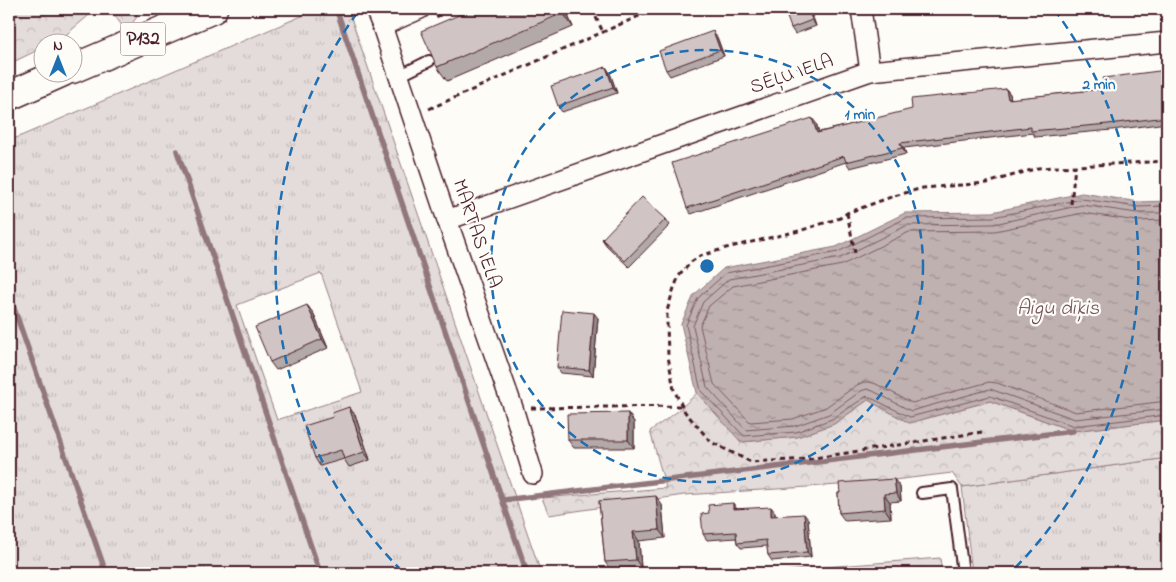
<svg xmlns="http://www.w3.org/2000/svg" width="1176" height="582" font-family="'Indie Flower',sans-serif">
<style>
.grass{fill:url(#grass-tufts);stroke:#967e82;fill-rule:evenodd}
.forest{fill:url(#forest-crowns);stroke:#967e82}
.water{fill:url(#water-ripples);stroke:#91777b}
.lines{fill:none;stroke-linecap:round;stroke-linejoin:round}
.shore{stroke:#795961;stroke-width:1}
.stream{stroke:#91777b;stroke-width:5.5}
.lane-casing{stroke:#4a1f2b;stroke-width:14}
.street-casing{stroke:#4a1f2b;stroke-width:22}
.primary-casing{stroke:#4a1f2b;stroke-width:31}
.path{stroke:#4a1f2b;stroke-width:3;stroke-dasharray:5 4;stroke-linecap:butt}
.lane{stroke:#fdfcf7;stroke-width:10}
.street{stroke:#fdfcf7;stroke-width:19}
.primary{stroke:#fdfcf7;stroke-width:28}
.wall{fill:#b3a9a9;stroke:#4a1f2b}
.shaded-wall{fill:#928a89;stroke:#4a1f2b}
.building{fill:#d0c5c4;stroke:#4a1f2b}
.ring{fill:none;stroke:#1f6fb2;stroke-width:2.5;stroke-dasharray:9 6}
.labels{text-anchor:middle;dominant-baseline:central;stroke-width:4.5;stroke-linejoin:round;paint-order:stroke}
.shield{fill:#fdfcf7;stroke:#806168;stroke-width:1}
.shield-label{font-size:19px;font-weight:bold;fill:#4a1f2b}
.street-label{font-size:20px;fill:#4a1f2b;stroke:#fdfcf7}
.water-label{font-size:21px;font-style:italic;fill:#73525a;stroke:#fdfcf7}
.centre{fill:#1f6fb2;stroke:#fdfcf7;stroke-width:2.5}
.ring-label{font-size:15px;text-anchor:middle;font-weight:bold;fill:#1f6fb2;stroke:#fdfcf7;stroke-width:4.5;stroke-linejoin:round;paint-order:stroke}
</style>
<defs>
<pattern id="grass-tufts" width="24" height="20" patternUnits="userSpaceOnUse" patternTransform="scale(1.25)"><rect width="24" height="20" fill="#e3dcda"/><path d="M3 7l-1-3M5 7V3M7 7l1-3M15 17l-1-3M17 17v-4M19 17l1-3" fill="none" stroke="#c4bcbb"/></pattern>
<pattern id="forest-crowns" width="20" height="18" patternUnits="userSpaceOnUse" patternTransform="scale(1.25)"><rect width="20" height="18" fill="#e3dcda"/><path d="M2 6a3 3 0 1 1 6 0M12 15a3 3 0 1 1 6 0" fill="none" stroke="#c4bcbb"/></pattern>
<pattern id="water-ripples" width="26" height="14" patternUnits="userSpaceOnUse" patternTransform="scale(1.25)"><rect width="26" height="14" fill="#c0b1b1"/><path d="M2 4q2-2 4 0t4 0M15 11q2-2 4 0t4 0" fill="none" stroke="#9e8f90"/></pattern>
</defs>
<rect width="100%" height="100%" fill="#fdfcf7"/>
<filter id="ink" filterUnits="userSpaceOnUse"><feTurbulence type="fractalNoise" baseFrequency=".02" numOctaves="2"/><feDisplacementMap in="SourceGraphic" scale="10" xChannelSelector="R" yChannelSelector="G"/><feConvolveMatrix kernelMatrix="1 2 1 2 8 2 1 2 1" color-interpolation-filters="sRGB"/></filter>
<g filter="url(#ink)">
<g class="grass">
<path d="M318,9H348L541,573H9V141ZM321,273L362,392L277,420L237,305Z"/>
<polygon points="1167,458 1167,573 972,573 962,487"/>
<polygon points="940,558 942,573 772,573 825,567"/>
</g>
<g class="forest">
<polygon points="22,9 135,9 137,17 126,31 112,12 95,10 61,39 54,42 42,42 42,48 9,64 9,16"/>
<polygon points="697,393 742,442 797,437 834,424 868,400 910,423 990,401 1073,431 1167,420 1167,458 962,487 952,473 869,483 684,495 549,515 542,498 666,488 650,431 678,411"/>
</g>
<polygon class="water" points="1082,193 1139,202 1167,201 1167,420 1073,431 990,401 909,423 868,400 834,424 797,437 741,442 697,393 681,324 694,295 724,268 836,247 905,213 992,212"/>
<g class="lines">
<g class="shore">
<polyline points="1167,206 1138,207 1082,199 993,217 906,218 838,252 726,273 698,298 686,325 701,391 744,436 796,432 832,419 867,396 910,417 990,396 1074,426 1167,415"/>
<polyline points="1167,213 1137,213 1082,205 994,224 908,225 840,258 729,279 703,302 693,326 707,387 746,430 795,426 829,414 861,391 867,389 873,391 911,411 990,389 1075,419 1167,409"/>
<polyline points="1167,220 1137,221 1083,213 995,231 909,232 842,265 733,286 709,306 700,326 714,384 750,422 793,419 826,407 857,385 864,382 870,382 876,384 912,403 989,382 997,383 1076,412 1167,401"/>
</g>
<g class="stream">
<polyline points="338,14 527,573"/>
<polyline points="177,151 320,573"/>
<polyline points="9,294 106,573"/>
<polyline points="503,500 1073,431"/>
</g>
<defs>
<g id="lane">
<polyline points="399,76 429,61"/>
<polyline points="922,493 952,489 963,573"/>
</g>
<g id="street">
<polyline points="375,9 382,26 447,220 513,408 533,474"/>
<polyline points="861,9 870,71"/>
<polyline points="382,26 420,9"/>
<polyline points="447,220 870,71 1167,42"/>
</g>
<g id="primary">
<polyline points="72,69 213,9"/>
<polyline points="9,96 63,72"/>
</g>
</defs>
<use href="#lane" class="lane-casing"/>
<use href="#street" class="street-casing"/>
<use href="#primary" class="primary-casing"/>
<g class="path">
<polyline points="592,9 603,32"/>
<polyline points="436,17 454,9"/>
<polyline points="429,109 655,9"/>
<polyline points="1071,204 1075,166"/>
<polyline points="847,213 855,253"/>
<polyline points="531,408 682,406"/>
<polyline points="982,432 808,459 751,462 711,442 685,412 674,390 668,356 667,323 667,311 674,288 679,276 691,262 700,256 726,248 799,231 840,218 847,213 894,196 923,188 987,183 1038,168 1167,161"/>
</g>
<use href="#lane" class="lane"/>
<use href="#street" class="street"/>
<use href="#primary" class="primary"/>
</g>
<g class="wall">
<polygon points="565,9 573,27 447,81 437,67"/>
<polygon points="810,9 816,26 795,34 791,28"/>
<polygon points="717,37 724,56 670,76 666,70"/>
<polygon points="606,67 610,73 617,93 562,112 558,106"/>
<polygon points="1167,70 1167,123 1112,130 1035,137 1033,133 904,148 906,154 850,168 846,162 691,214 687,208 816,123 819,132 1006,89 1010,94 1011,99 1104,89"/>
<polygon points="666,219 670,225 629,267 606,245 602,239"/>
<polygon points="307,305 313,313 328,348 276,370 270,362"/>
<polygon points="598,318 593,376 561,373 557,367"/>
<polygon points="349,407 355,415 370,460 349,467 344,459 320,466 315,458 333,417"/>
<polygon points="628,413 634,422 634,448 574,448 568,440"/>
<polygon points="900,487 901,501 890,502 891,518 845,521 839,513 838,493"/>
<polygon points="599,501 662,505 665,538 639,541 641,568 611,571 605,562"/>
<polygon points="737,509 775,512 775,516 808,519 811,557 772,561 768,555 767,546 741,548 737,543 736,538 707,540 703,534"/>
</g>
<g class="shaded-wall">
<polygon points="561,9 565,9 573,27 563,13"/>
<polygon points="808,9 810,9 816,26 812,20"/>
<polygon points="713,31 717,37 724,56 720,50"/>
<polygon points="606,67 610,73 617,93 613,87"/>
<polygon points="1006,89 1010,94 1012,105 1008,99"/>
<polygon points="812,118 816,123 821,139 817,133"/>
<polygon points="900,143 904,148 906,154 902,148"/>
<polygon points="307,305 313,313 328,348 322,339"/>
<polygon points="594,313 598,318 593,376 589,370"/>
<polygon points="349,407 355,415 370,460 364,452"/>
<polygon points="628,413 634,422 634,448 628,440"/>
<polygon points="894,479 900,487 901,501 896,493"/>
<polygon points="884,494 890,502 891,518 885,509"/>
<polygon points="656,496 662,505 665,538 659,530"/>
<polygon points="733,503 737,509 733,509"/>
<polygon points="771,507 775,512 775,522 771,516"/>
<polygon points="804,514 808,519 811,557 807,552"/>
<polygon points="633,532 639,541 641,568 636,560"/>
</g>
<g class="building">
<polygon points="473,9 561,9 563,13 437,67 421,31"/>
<polygon points="784,9 808,9 812,20 791,28"/>
<polygon points="713,31 720,50 666,70 659,51"/>
<polygon points="606,67 613,87 558,106 551,86"/>
<polygon points="1167,70 1167,117 1108,124 1031,131 1031,127 900,143 902,148 846,162 844,156 687,208 672,163 812,118 817,133 912,109 911,99 1006,89 1008,99 1104,89 1103,78"/>
<polygon points="642,197 666,219 625,261 602,239"/>
<polygon points="307,305 322,339 270,362 255,327"/>
<polygon points="562,310 594,313 589,370 557,367"/>
<polygon points="349,407 364,452 344,459 341,450 315,458 304,426 333,417 332,413"/>
<polygon points="628,413 628,440 568,440 567,414"/>
<polygon points="894,479 896,493 884,494 885,509 839,513 838,493 840,493 839,483"/>
<polygon points="656,496 659,530 633,532 636,560 605,562 599,501"/>
<polygon points="733,503 733,509 771,507 771,516 804,514 807,552 768,555 766,540 737,543 736,532 703,534 701,514 709,513 708,505"/>
</g>
</g>
<g class="ring">
<circle cx="707" cy="266" r="216"/>
<path d="M402 571A432 432 0 0 1 360 9M1054 9A432 432 0 0 1 1012 571"/>
</g>
<g class="labels">
<rect class="shield" x="120.5" y="22.5" width="45" height="33" rx="4"/>
<g class="shield-label">
<text x="143" y="39">P132</text>
</g>
<g class="street-label">
<text transform="translate(792 75) rotate(-19)">SĒĻU IELA</text>
<text transform="translate(476 234) rotate(71)">MARTAS IELA</text>
</g>
<g class="water-label">
<text x="1058" y="309">Aigu dīķis</text>
</g>
</g>
<circle cx="707" cy="266" r="8" class="centre"/>
<g class="ring-label">
<text x="1099" y="89">2 min</text>
<text x="860" y="119">1 min</text>
</g>
<rect width="1176" height="582" fill="none" stroke="#fdfcf7" stroke-width="30"/>
<rect x="15" y="15" width="1146" height="552" fill="none" stroke="#4a1f2b" stroke-width="2" filter="url(#ink)"/>
<g transform="translate(58 58)"><circle r="24" fill="#fdfcf7" stroke="#b5a4a5"/>
<path d="M0-4L9 19L0 12L-9 19Z" fill="#1f6fb2"/>
<text y="-8" font-size="14" font-weight="bold" text-anchor="middle" fill="#4a1f2b">N</text>
</g>
</svg>
